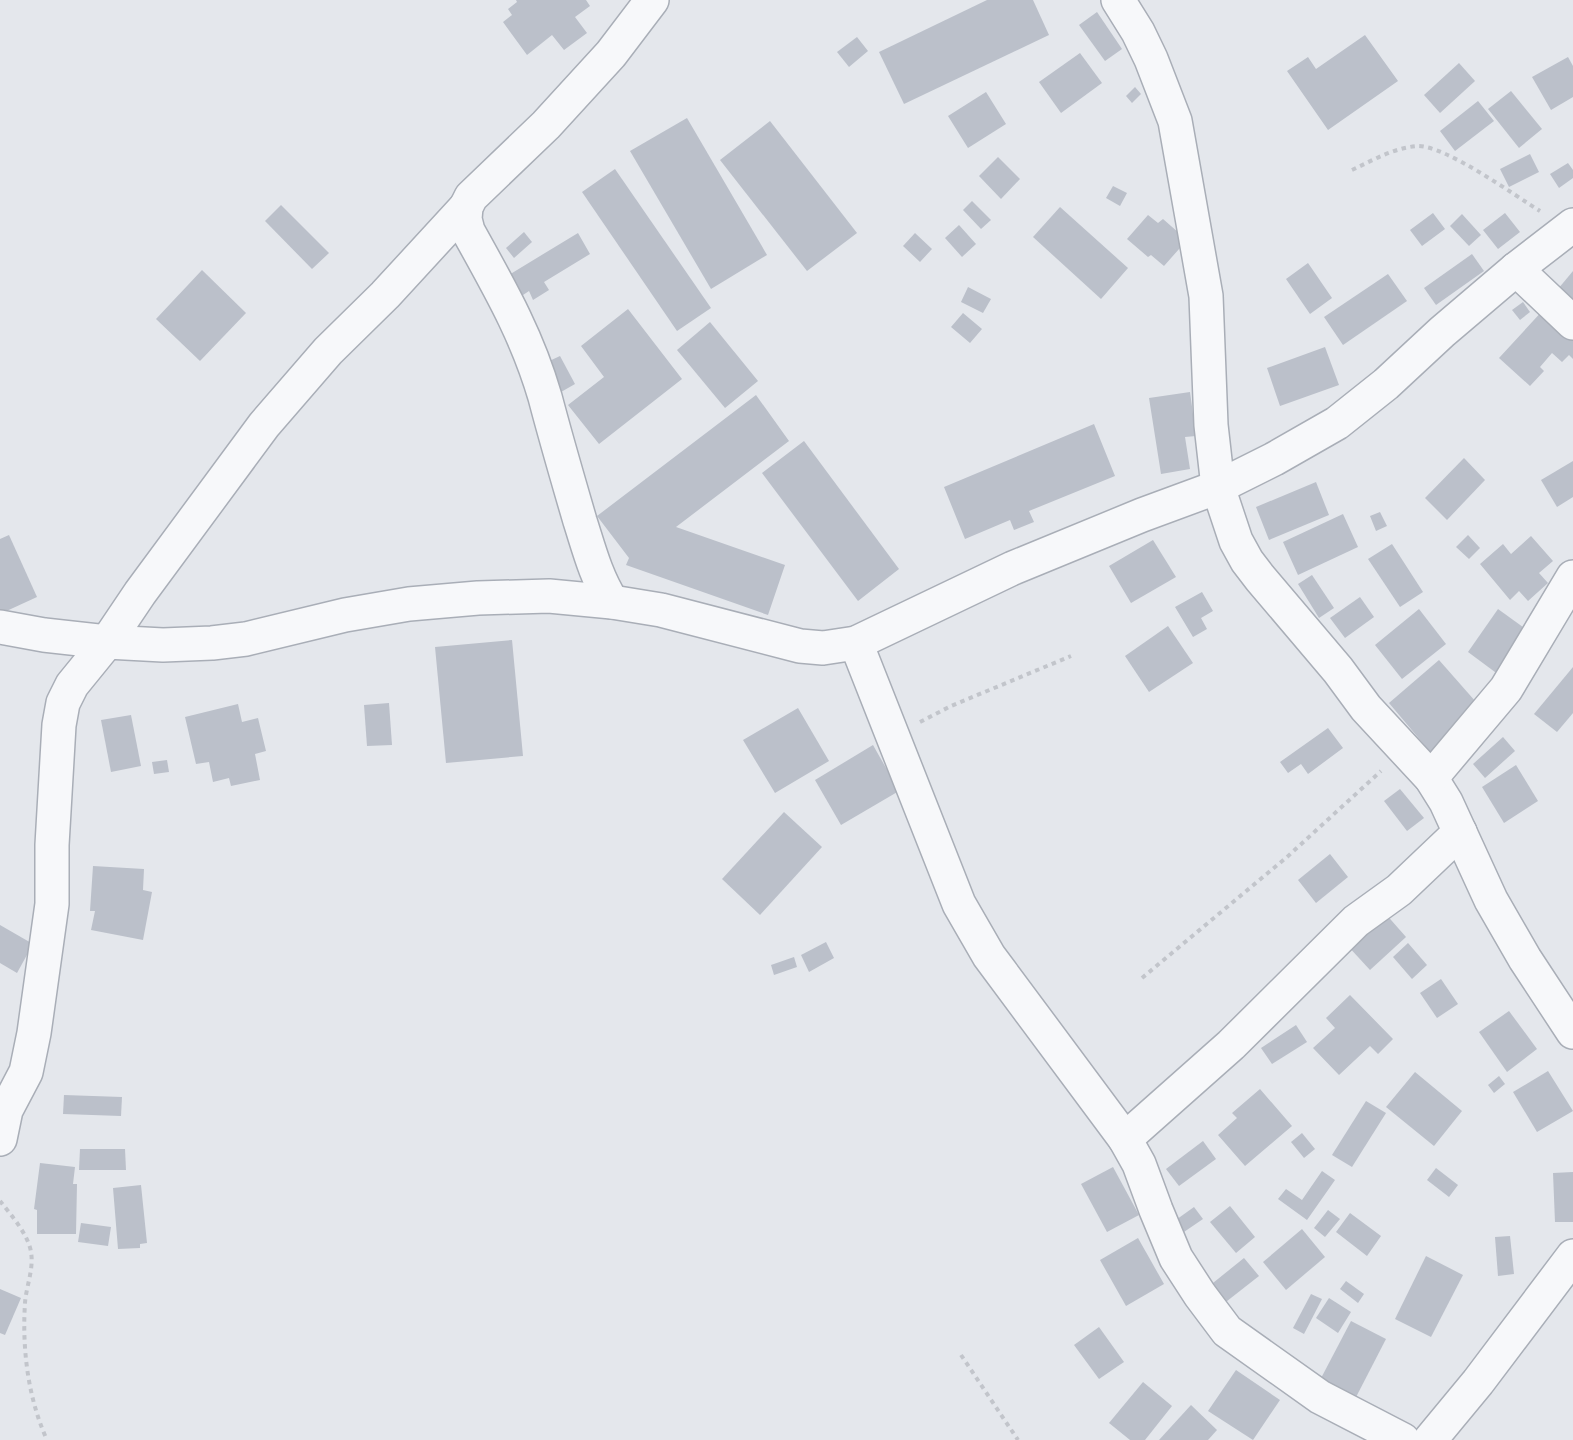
<svg xmlns="http://www.w3.org/2000/svg" width="1573" height="1440" font-family="'Source Sans 3',sans-serif">
<style>
.building{fill:#bbc0ca}
.lines{fill:none;stroke-linecap:round;stroke-linejoin:round}
.minor-casing{stroke:#a9aeb7;stroke-width:36}
.path{stroke:#c2c5cb;stroke-width:4;stroke-dasharray:4.5 4.5;stroke-linecap:butt}
.minor{stroke:#f7f8fa;stroke-width:33}
</style>
<rect width="100%" height="100%" fill="#e4e7ec"/>
<g class="building">
<polygon points="516,0 586,0 590,6 575,17 587,33 564,50 552,35 527,55 503,22 512,15 508,9 517,2"/>
<polygon points="987,0 1033,0 1049,35 904,104 879,52"/>
<polygon points="1097,12 1122,49 1105,61 1079,25"/>
<polygon points="1365,35 1398,81 1328,130 1287,71 1308,57 1316,69"/>
<polygon points="857,37 868,51 849,67 837,52"/>
<polygon points="1080,53 1102,83 1061,113 1039,82"/>
<polygon points="1568,57 1573,66 1573,97 1551,110 1532,77"/>
<polygon points="1459,63 1475,81 1440,113 1424,95"/>
<polygon points="1135,87 1141,94 1132,103 1126,96"/>
<polygon points="1511,91 1542,129 1519,148 1488,109"/>
<polygon points="986,92 1006,124 968,148 948,116"/>
<polygon points="1478,101 1494,121 1455,151 1440,131"/>
<polygon points="687,118 767,255 711,289 630,151"/>
<polygon points="770,121 857,233 807,271 720,160"/>
<polygon points="1530,154 1539,172 1509,187 1500,169"/>
<polygon points="998,157 1020,179 1001,199 979,176"/>
<polygon points="1568,163 1573,170 1573,178 1559,188 1550,174"/>
<polygon points="615,169 711,308 677,331 582,192"/>
<polygon points="1113,186 1127,193 1120,206 1106,198"/>
<polygon points="972,201 991,220 981,229 963,210"/>
<polygon points="281,205 329,253 312,269 265,221"/>
<polygon points="1060,207 1128,268 1101,299 1033,237"/>
<polygon points="1433,213 1445,229 1422,246 1410,230"/>
<polygon points="1505,213 1520,232 1498,249 1483,230"/>
<polygon points="1462,214 1481,235 1469,246 1450,226"/>
<polygon points="1148,215 1158,223 1163,219 1187,240 1164,266 1151,255 1148,257 1127,239"/>
<polygon points="959,225 976,244 962,257 945,238"/>
<polygon points="524,232 532,242 514,258 506,248"/>
<polygon points="578,233 590,254 544,282 549,290 533,300 529,291 520,297 507,276"/>
<polygon points="915,233 932,249 920,262 903,246"/>
<polygon points="1472,254 1484,271 1436,305 1424,288"/>
<polygon points="1308,263 1332,298 1310,314 1286,279"/>
<polygon points="202,270 246,313 200,361 156,319"/>
<polygon points="1573,271 1573,302 1558,289"/>
<polygon points="1388,274 1407,301 1343,345 1324,317"/>
<polygon points="968,287 991,299 983,313 961,302"/>
<polygon points="1523,302 1530,312 1520,320 1512,310"/>
<polygon points="1545,308 1573,334 1573,359 1569,355 1562,362 1552,353 1540,367 1544,371 1530,386 1499,358"/>
<polygon points="628,309 682,379 599,444 568,405 604,377 581,346"/>
<polygon points="963,313 982,329 970,343 951,327"/>
<polygon points="710,322 758,381 725,408 677,350"/>
<polygon points="1325,347 1339,385 1280,406 1267,368"/>
<polygon points="560,356 575,384 561,392 545,363"/>
<polygon points="1190,392 1196,436 1185,437 1190,469 1161,474 1149,398"/>
<polygon points="756,395 789,441 676,527 785,565 768,615 626,565 629,558 597,516"/>
<polygon points="1094,424 1115,476 1029,511 1034,522 1014,530 1010,520 965,539 944,487"/>
<polygon points="804,441 899,569 858,601 762,473"/>
<polygon points="1464,458 1485,480 1447,520 1425,498"/>
<polygon points="1573,461 1573,497 1557,507 1541,480"/>
<polygon points="1316,482 1329,515 1269,540 1256,507"/>
<polygon points="1380,512 1387,526 1376,531 1370,516"/>
<polygon points="1343,514 1358,547 1298,575 1283,542"/>
<polygon points="9,535 37,597 0,614 0,539"/>
<polygon points="1468,535 1480,548 1469,559 1456,547"/>
<polygon points="1531,536 1553,561 1539,573 1548,583 1528,601 1519,591 1510,600 1480,564 1503,544 1511,554"/>
<polygon points="1153,540 1176,577 1131,603 1109,566"/>
<polygon points="1392,544 1423,592 1400,607 1368,559"/>
<polygon points="1312,575 1334,608 1319,618 1298,584"/>
<polygon points="1202,592 1213,611 1201,618 1207,629 1193,637 1175,607"/>
<polygon points="1360,597 1374,617 1345,638 1330,618"/>
<polygon points="1419,609 1446,644 1402,679 1375,645"/>
<polygon points="1498,609 1530,632 1499,675 1468,652"/>
<polygon points="1168,626 1193,663 1149,692 1125,656"/>
<polygon points="512,640 523,756 446,763 435,647"/>
<polygon points="1439,660 1483,710 1432,754 1389,703"/>
<polygon points="1573,667 1573,713 1557,732 1534,714"/>
<polygon points="389,703 392,745 367,746 364,705"/>
<polygon points="238,704 242,722 258,718 266,751 255,754 260,780 231,786 229,778 213,782 209,762 196,764 185,717"/>
<polygon points="798,708 829,761 775,793 743,740"/>
<polygon points="131,715 141,766 111,772 101,720"/>
<polygon points="1328,728 1343,748 1308,774 1301,764 1288,773 1280,762"/>
<polygon points="1503,737 1515,751 1485,778 1473,764"/>
<polygon points="873,745 899,791 841,825 815,780"/>
<polygon points="167,760 169,772 154,774 152,762"/>
<polygon points="1516,765 1538,801 1504,823 1482,787"/>
<polygon points="1400,789 1424,818 1407,831 1384,801"/>
<polygon points="784,812 822,847 760,915 722,879"/>
<polygon points="1330,854 1348,877 1316,903 1298,880"/>
<polygon points="93,866 144,869 143,890 152,892 143,940 91,930 95,911 90,911"/>
<polygon points="1384,912 1406,937 1370,970 1347,945"/>
<polygon points="0,925 33,944 17,973 0,963"/>
<polygon points="826,942 834,958 809,972 801,955"/>
<polygon points="1408,943 1427,965 1412,979 1393,957"/>
<polygon points="794,957 797,967 774,975 771,965"/>
<polygon points="1441,979 1458,1004 1437,1018 1420,993"/>
<polygon points="1350,995 1393,1039 1378,1054 1370,1046 1339,1075 1313,1048 1335,1028 1326,1018"/>
<polygon points="1509,1011 1537,1049 1507,1072 1479,1032"/>
<polygon points="1296,1025 1307,1042 1272,1064 1261,1048"/>
<polygon points="1548,1071 1573,1111 1537,1132 1513,1092"/>
<polygon points="1415,1072 1462,1111 1434,1146 1386,1107"/>
<polygon points="1499,1076 1505,1084 1494,1093 1488,1085"/>
<polygon points="1260,1089 1292,1126 1245,1166 1218,1135 1237,1118 1232,1113"/>
<polygon points="64,1095 122,1097 121,1116 63,1114"/>
<polygon points="1366,1101 1386,1113 1352,1167 1332,1155"/>
<polygon points="1302,1133 1315,1149 1304,1158 1291,1142"/>
<polygon points="1203,1141 1216,1159 1179,1186 1166,1169"/>
<polygon points="80,1149 125,1149 126,1170 79,1170"/>
<polygon points="40,1163 75,1167 73,1184 77,1184 76,1234 37,1234 37,1210 34,1209"/>
<polygon points="1113,1167 1139,1215 1107,1232 1081,1184"/>
<polygon points="1436,1168 1458,1185 1449,1197 1427,1180"/>
<polygon points="1322,1171 1335,1180 1307,1220 1278,1199 1286,1189 1302,1200"/>
<polygon points="1573,1172 1573,1222 1555,1222 1553,1173"/>
<polygon points="141,1185 147,1243 140,1244 140,1248 118,1249 113,1188"/>
<polygon points="1230,1206 1255,1237 1236,1253 1210,1222"/>
<polygon points="1194,1207 1203,1219 1181,1234 1173,1222"/>
<polygon points="1328,1210 1340,1219 1325,1237 1314,1228"/>
<polygon points="1350,1213 1381,1236 1367,1256 1336,1232"/>
<polygon points="81,1223 111,1227 108,1246 78,1242"/>
<polygon points="1302,1229 1325,1257 1286,1290 1263,1262"/>
<polygon points="1510,1236 1514,1274 1498,1276 1495,1237"/>
<polygon points="1138,1238 1164,1284 1126,1306 1100,1260"/>
<polygon points="1426,1256 1463,1275 1431,1337 1395,1319"/>
<polygon points="1244,1258 1259,1276 1222,1305 1208,1287"/>
<polygon points="1346,1281 1364,1294 1358,1303 1340,1289"/>
<polygon points="0,1289 21,1298 5,1335 0,1333"/>
<polygon points="1311,1294 1322,1299 1304,1334 1293,1328"/>
<polygon points="1329,1298 1351,1312 1338,1333 1316,1318"/>
<polygon points="1351,1321 1386,1339 1354,1401 1319,1382"/>
<polygon points="1099,1327 1124,1362 1099,1379 1074,1345"/>
<polygon points="1236,1370 1280,1400 1253,1440 1208,1411"/>
<polygon points="1143,1382 1172,1406 1145,1440 1130,1440 1109,1423"/>
<polygon points="1191,1405 1217,1430 1208,1440 1159,1440"/>
</g>
<g class="lines">
<defs>
<g id="minor">
<polyline points="1118,0 1138,32 1151,59 1175,121 1206,296 1211,425 1218,487 1236,541 1247,561 1260,578 1338,670 1366,708 1431,778 1446,802 1491,900 1525,959 1573,1032"/>
<polyline points="1516,269 1573,323"/>
<path d="M612,602C596,577 589,549 580,521C568,480 556,439 545,397C527,335 499,287 468,231L465,219L466,207L471,197L546,125L611,54L652,0"/>
<polyline points="0,627 44,635 107,642 163,645 212,643 246,639 345,615 409,604 478,598 549,596 612,602 661,610 800,646 823,648 856,643 1013,568 1142,515 1218,487 1274,459 1337,423 1386,384 1442,332 1516,269 1573,225"/>
<polyline points="856,643 959,904 989,956 1125,1139 1139,1164 1156,1210 1176,1258 1200,1295 1227,1331 1320,1397 1403,1440"/>
<polyline points="1431,778 1506,689 1573,577"/>
<polyline points="0,1139 6,1110 26,1072 34,1033 52,904 52,845 59,725 63,703 72,685 107,642 140,593 264,425 328,351 385,295 466,207"/>
<polyline points="1125,1139 1231,1045 1356,921 1399,890 1460,832"/>
<polyline points="1430,1440 1478,1382 1573,1256"/>
</g>
</defs>
<use href="#minor" class="minor-casing"/>
<g class="path">
<path d="M1352,170C1373,160 1394,148 1417,146C1445,145 1514,195 1540,211"/>
<polyline points="920,722 951,706 1071,656"/>
<polyline points="1142,978 1287,857 1381,771"/>
<path d="M0,1201C11,1215 28,1234 31,1252C34,1269 26,1287 25,1303C22,1349 28,1398 47,1440"/>
<polyline points="961,1355 1018,1440"/>
</g>
<use href="#minor" class="minor"/>
</g>
</svg>
